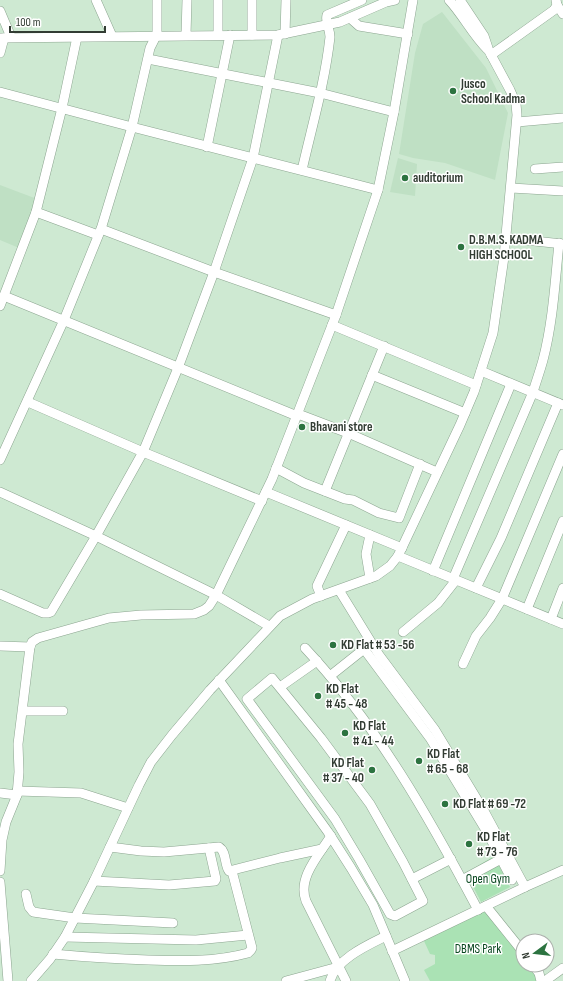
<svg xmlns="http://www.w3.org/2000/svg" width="563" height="981" font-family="'Sofia Sans Condensed',sans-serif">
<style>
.built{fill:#bfe0c4}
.green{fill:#aae2b4}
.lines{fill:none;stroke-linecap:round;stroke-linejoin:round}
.minor-casing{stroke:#8ca590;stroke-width:10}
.minor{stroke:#fff;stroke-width:9}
.poi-dot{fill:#2c7340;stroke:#fff;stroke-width:1.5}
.labels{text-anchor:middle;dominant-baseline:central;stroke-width:3;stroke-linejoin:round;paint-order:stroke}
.poi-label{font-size:13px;font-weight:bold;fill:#323c33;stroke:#fff;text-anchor:start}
.park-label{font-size:13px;fill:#07461e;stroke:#fff}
</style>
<rect width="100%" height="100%" fill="#cee9d2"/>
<g class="built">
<polygon points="442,12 486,68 508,113 495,180 445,163 413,158 399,154 415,53 423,24"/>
<polygon points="398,158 417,164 415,196 390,192"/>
<polygon points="0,185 37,199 19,248 0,240"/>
</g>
<g class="green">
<polygon points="494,856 510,887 481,902 466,873"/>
<polygon points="486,908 523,955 523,965 531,965 538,981 430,981 424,970 435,964 435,955 430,954 424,941"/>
</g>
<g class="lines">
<defs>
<g id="minor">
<polyline points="96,0 112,36"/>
<path d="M449,0C463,15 472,34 487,49"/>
<polyline points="557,5 563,14"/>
<polyline points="0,11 11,37"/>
<polyline points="350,18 359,26 408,34"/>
<polyline points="285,34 286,0"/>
<polyline points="186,35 187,0"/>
<polyline points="218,35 218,0"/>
<polyline points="252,35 252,0"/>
<polyline points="0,38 278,35 340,22 386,2 395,0"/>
<polyline points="0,53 4,38"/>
<polyline points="491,55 554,10 557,5 556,0"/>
<polyline points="148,59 320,93 394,112"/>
<polyline points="0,92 132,127 378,190"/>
<polyline points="517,122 563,118"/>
<polyline points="207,147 230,35"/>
<polyline points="535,169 563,167"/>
<path d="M302,170C312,126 325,82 330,37C330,29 325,23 327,15L362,0"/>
<polyline points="511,188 563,191"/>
<polyline points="36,212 98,235"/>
<polyline points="101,229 214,272 336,315"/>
<polyline points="506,238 563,244"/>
<polyline points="4,296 297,416"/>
<polyline points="0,306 36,212 62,108 77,37"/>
<polyline points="332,325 476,385"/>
<polyline points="481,371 563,405"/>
<polyline points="372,375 465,413"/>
<polyline points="28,402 143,452 262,501"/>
<polyline points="298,414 348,433 437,472"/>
<polyline points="0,460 64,320 101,229 132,127 150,48 157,34 157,0"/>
<polyline points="276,468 304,483 345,499 353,500 379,513 399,518 420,464"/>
<polyline points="325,491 384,346"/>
<polyline points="0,492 96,536 216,595 269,626"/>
<polyline points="266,492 402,548"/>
<polyline points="398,556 563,624"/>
<polyline points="433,571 511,384"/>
<polyline points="370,578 366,554 370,535"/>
<path d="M453,579L533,392C536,382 540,371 543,360C553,322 555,282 559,243"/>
<polyline points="476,588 501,538 558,403"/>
<polyline points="339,590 379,655 435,730 484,811 525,887"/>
<polyline points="0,594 43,613 48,613 51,612 96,536 143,452 178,368 214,272 253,158 278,35"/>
<polyline points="321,596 317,586 346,525"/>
<polyline points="527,609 563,521"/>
<polyline points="551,619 563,588"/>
<polyline points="403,632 438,603 456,580"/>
<polyline points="0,646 30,647"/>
<path d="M305,648C377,725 429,817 478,910"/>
<polyline points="463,664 476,636 490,618 502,599 563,454"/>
<polyline points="330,676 364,649 430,738 487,832 512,880"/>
<polygon points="272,678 321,738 370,804 403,862 423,901 395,916 390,914 359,859 335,819 247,699"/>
<polyline points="219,680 328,832 351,868 373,905 405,981"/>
<polyline points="280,687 317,661"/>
<polyline points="23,711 63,711"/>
<polyline points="17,791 81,793 128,808"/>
<polyline points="0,793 17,795"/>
<path d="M331,836C319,855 297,878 306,901L346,981"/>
<path d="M110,847L141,851L164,852L219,847C227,852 224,864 229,871L280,858L322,849"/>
<polyline points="0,871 2,840 6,822 17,795 19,772 18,744 30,647 32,642 38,638 109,618 141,615 194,614 204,610 209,606 216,595 272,479 336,315 378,190 394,112 413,0"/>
<polyline points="412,879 451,859"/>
<polyline points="462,880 501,859"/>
<polyline points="94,881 169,885 215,881 216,879 209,848"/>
<polyline points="0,882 8,981"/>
<polyline points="26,894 29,907 33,912 75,918 173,923"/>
<polyline points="486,906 523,952"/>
<polyline points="65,937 196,940 248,935"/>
<polyline points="392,951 525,887 563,870"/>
<path d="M53,954C85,957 116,959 148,960C181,961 215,962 248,953L251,950L252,948L232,871"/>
<polyline points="533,965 539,973 541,981"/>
<polyline points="31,981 50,959 65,937 94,881 139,785 151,762 172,735 210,690 280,616 312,599 376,576 390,566 398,556 460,425 474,392 493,333 504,257 517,115 516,104 510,90 489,51 484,36 460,0"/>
<polyline points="286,981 338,967"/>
<path d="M330,981C336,959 368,945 386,936"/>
<polyline points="545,981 563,968"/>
</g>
</defs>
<use href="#minor" class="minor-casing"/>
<use href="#minor" class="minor"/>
</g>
<g class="poi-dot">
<circle cx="453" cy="91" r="4"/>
<circle cx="405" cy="178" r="4"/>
<circle cx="461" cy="247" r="4"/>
<circle cx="302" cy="427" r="4"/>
<circle cx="333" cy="645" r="4"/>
<circle cx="318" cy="696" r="4"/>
<circle cx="345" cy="733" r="4"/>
<circle cx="419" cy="761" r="4"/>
<circle cx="372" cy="770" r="4"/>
<circle cx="445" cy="804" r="4"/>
<circle cx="469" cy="844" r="4"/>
</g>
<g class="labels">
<g class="poi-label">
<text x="461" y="84">Jusco<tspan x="461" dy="15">School Kadma</tspan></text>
<text x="413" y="178">auditorium</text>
<text x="469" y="240">D.B.M.S. KADMA<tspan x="469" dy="15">HIGH SCHOOL</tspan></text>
<text x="310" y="427">Bhavani store</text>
<text x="341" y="645">KD Flat # 53 -56</text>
<text x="326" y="689">KD Flat<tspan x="326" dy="15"># 45 - 48</tspan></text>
<text x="353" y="726">KD Flat<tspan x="353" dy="15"># 41 - 44</tspan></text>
<text x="427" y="754">KD Flat<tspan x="427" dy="15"># 65 - 68</tspan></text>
<text x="364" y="763" text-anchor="end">KD Flat<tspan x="364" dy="15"># 37 - 40</tspan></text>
<text x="453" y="804">KD Flat # 69 -72</text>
<text x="477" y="837">KD Flat<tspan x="477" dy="15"># 73 - 76</tspan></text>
</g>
<g class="park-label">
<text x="488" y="879">Open Gym</text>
<text x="478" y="949">DBMS Park</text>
</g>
</g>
<g transform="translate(535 953) rotate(255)"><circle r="19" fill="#ffffff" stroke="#adb1ad"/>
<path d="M0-3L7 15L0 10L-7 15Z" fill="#2c7340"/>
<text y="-6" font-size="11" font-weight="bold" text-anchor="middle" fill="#323c33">N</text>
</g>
<path d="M10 26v6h95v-6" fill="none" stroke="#323c33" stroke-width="2"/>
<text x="16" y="26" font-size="12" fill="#323c33" stroke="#ffffff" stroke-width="3" paint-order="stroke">100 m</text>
</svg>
